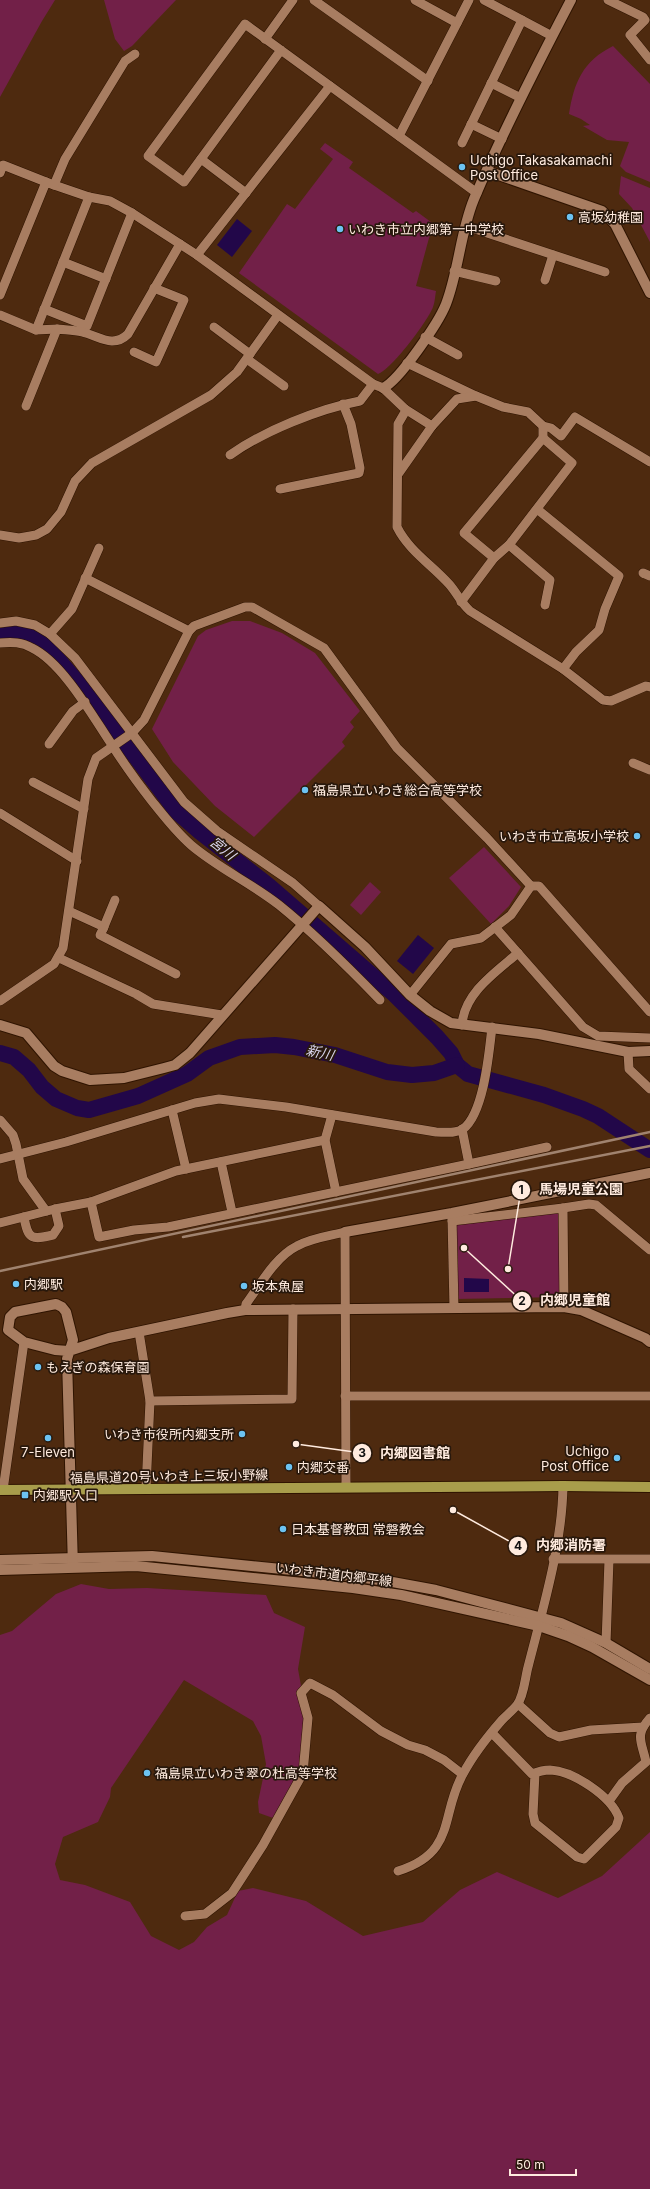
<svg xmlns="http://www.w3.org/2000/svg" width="650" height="2189" font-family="Inter,'Noto Sans JP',sans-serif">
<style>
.green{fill:#722048}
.water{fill:#220749}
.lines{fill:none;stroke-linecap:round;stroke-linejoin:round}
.river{stroke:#220749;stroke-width:16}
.minor-casing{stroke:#2f1401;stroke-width:10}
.tertiary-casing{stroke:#2f1401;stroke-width:12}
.primary-casing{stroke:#2f1401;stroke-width:12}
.minor{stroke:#a87d61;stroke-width:9}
.tertiary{stroke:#a87d61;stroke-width:10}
.primary{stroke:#a89d4b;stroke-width:10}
.rail{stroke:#a0836f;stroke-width:2.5}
.poi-dot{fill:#6cc3f2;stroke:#28180c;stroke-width:1.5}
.labels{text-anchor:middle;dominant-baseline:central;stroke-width:3.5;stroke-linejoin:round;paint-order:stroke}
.poi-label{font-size:13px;fill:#ffebdf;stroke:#28180c;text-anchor:start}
.street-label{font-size:13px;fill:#ffebdf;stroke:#28180c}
.water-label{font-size:14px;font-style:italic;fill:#d8d4ec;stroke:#28180c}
.leader{fill:none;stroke:#ffebdf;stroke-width:1.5}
.callout-dot{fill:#ffebdf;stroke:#28180c;stroke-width:1.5}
.mark-label{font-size:12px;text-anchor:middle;font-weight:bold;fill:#111}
.callout-label{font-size:14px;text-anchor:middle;font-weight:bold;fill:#ffebdf;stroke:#28180c;stroke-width:3.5;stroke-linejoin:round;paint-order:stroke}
</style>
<rect width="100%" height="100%" fill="#4e2a0f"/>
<g class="green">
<polygon points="0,0 55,0 42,21 0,97"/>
<polygon points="104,0 176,0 132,46 124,51 115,39"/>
<path d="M613,46L650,84V182L626,172L620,166L629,142L607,140L583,126L590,125L581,119L569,114C574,82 583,61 613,46Z"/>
<path d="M325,143L353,162L349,168L413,213L416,211L435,225L429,238L416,286L436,291C435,296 435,302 433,307C428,321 391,370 378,374L239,273L287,204L295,209L333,159L320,149Z"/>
<polygon points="621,176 650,188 650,242 632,208 619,194"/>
<polygon points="232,621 250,621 282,633 315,653 360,711 350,722 354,727 342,742 345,746 254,837 215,806 173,762 152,729 198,636 206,630"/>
<polygon points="484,847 521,887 509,906 491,924 449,878"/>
<polygon points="370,882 381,892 361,915 350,905"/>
<polygon points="563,1208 564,1297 454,1299 452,1221"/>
<polygon points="81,1584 109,1589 147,1588 266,1595 274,1613 305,1627 298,1669 306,1714 302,1766 273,1818 259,1813 258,1802 266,1764 261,1736 253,1721 184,1680 111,1788 110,1797 98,1822 63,1837 55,1864 60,1880 85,1885 130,1902 151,1936 179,1950 194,1942 207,1927 227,1915 238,1891 253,1888 306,1901 363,1936 423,1922 460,1890 497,1872 558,1898 602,1876 650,1832 650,2189 0,2189 0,1635 12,1631 56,1594"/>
</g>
<g class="water">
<polygon points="237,219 252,231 232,257 217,245"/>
<polygon points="418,935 434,948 413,974 397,961"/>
<polygon points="464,1278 489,1279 489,1292 464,1292"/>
</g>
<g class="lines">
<g class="river">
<polyline points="0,635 18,632 42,641 93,700 177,812 200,832 268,885 395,995 437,1037 451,1053 457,1065 468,1074 544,1095 583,1109 598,1116 650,1150"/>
<polyline points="0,1053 14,1057 29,1070 42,1087 56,1099 77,1108 89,1110 138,1096 187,1074 209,1058 240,1047 275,1045 294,1047 335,1055 387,1072 412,1075 434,1073 457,1065"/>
</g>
<defs>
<g id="minor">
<polyline points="314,0 428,81"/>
<polyline points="415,0 457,23"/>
<polyline points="484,0 552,36"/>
<polyline points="608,0 643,17 645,20 630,35 650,60"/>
<polyline points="265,39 293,0"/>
<polyline points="281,50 184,182 148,156 245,24 477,193"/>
<polyline points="491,83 521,98"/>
<polyline points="471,124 502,139"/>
<polyline points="399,136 469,0"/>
<polyline points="462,143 522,20"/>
<polyline points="201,159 246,193"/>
<polyline points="0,173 3,165 46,182"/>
<path d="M54,185L89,197L110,201L132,213L197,255L373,384L383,388L405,409V412L398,424L397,527C409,551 432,565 449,584C457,593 461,603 470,611L563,669L603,700L611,701L646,686L650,687"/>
<polyline points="466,226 605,272"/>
<polyline points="197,255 330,86"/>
<polyline points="63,262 106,279"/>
<polyline points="454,271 496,281"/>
<polyline points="545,280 553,255"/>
<polyline points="0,295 46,182 54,185 65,159 125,61 135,54"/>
<polyline points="44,309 87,326 132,213"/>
<polyline points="0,315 36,330 57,329"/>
<polyline points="214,327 250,354"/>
<polyline points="36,330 89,197"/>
<polyline points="425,337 458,355"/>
<polyline points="134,352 156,362 184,300 154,288"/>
<polyline points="247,359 284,386"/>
<polyline points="407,363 476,396 503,407 528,412 543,426 543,438 464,533 494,558"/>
<path d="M26,406L57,329C65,330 74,330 82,332C99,336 113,349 128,334L180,244"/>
<polyline points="405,409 432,426"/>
<polyline points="543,426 551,428 561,436 575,417 650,462"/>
<path d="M230,455C264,431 318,409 360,401L373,384"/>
<polyline points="399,473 432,426 457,399 476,396"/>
<polyline points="280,489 359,473 360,468 351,424 343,404"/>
<polyline points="537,509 619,576 605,609 599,630 576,652 563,669"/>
<polyline points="0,535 19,538 36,535 47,529 61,512 75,481 92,463 211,395 237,372 278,315"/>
<polyline points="509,545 550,580 545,605"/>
<polyline points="643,573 650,576"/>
<polyline points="85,578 189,631"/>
<polyline points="461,602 494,558 509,545 572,463 543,438"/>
<polyline points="0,623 16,621 35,625 50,634 75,658 184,802 217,831 293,883 319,906"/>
<polyline points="50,634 72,609 99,548"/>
<path d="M0,643C12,642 22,642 32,648C63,663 93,717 112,745C124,764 137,782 151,800C163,815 176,832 191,845C218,868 251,883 279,905C315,934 348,967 380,1000"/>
<polyline points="49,744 73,711 85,702"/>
<polyline points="633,763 650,770"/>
<polyline points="33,782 84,809"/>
<polyline points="0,813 77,861"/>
<polyline points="531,886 539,886 650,1012"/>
<polyline points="69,911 104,927 100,935 176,974"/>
<polyline points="495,927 583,1027 598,1036 650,1038"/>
<polyline points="103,929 115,900"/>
<polyline points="59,958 136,994 153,1004 222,1015"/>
<polyline points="0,1001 54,964 63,948 88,779 96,758 132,733 144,720 189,631 194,626 245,607 252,607 324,648 397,748 487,838 531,886 511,915 481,938 451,944 410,995"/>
<path d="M462,1025C464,993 496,972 518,953"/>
<polyline points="628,1052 629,1069 650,1089"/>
<polyline points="172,1110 186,1169"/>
<polyline points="332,1115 325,1140 336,1192"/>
<polyline points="0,1120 13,1135 16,1144 23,1179 46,1211"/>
<path d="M0,1159L66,1142L195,1103L219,1099L286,1107L436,1132C444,1132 455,1134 463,1129C484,1113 489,1053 492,1027"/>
<polyline points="221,1162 232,1212"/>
<polyline points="469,1164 547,1147"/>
<polyline points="91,1202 99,1237 134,1230 168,1227 469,1164 462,1129"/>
<polyline points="563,1208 589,1204 596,1205 650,1250"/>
<path d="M24,1217C28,1240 32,1240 53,1235L59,1226L55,1209"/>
<polyline points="452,1217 454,1308"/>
<polyline points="452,1221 563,1208 564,1307"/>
<polyline points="0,1223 55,1209 91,1202 176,1171 325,1140"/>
<path d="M245,1310L246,1304C260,1285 275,1257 297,1246C311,1238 329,1236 345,1232L346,1486"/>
<polyline points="139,1332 150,1401 146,1488"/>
<polyline points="345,1396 650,1396"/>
<polyline points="150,1401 292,1399 293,1309"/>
<polyline points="3,1490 24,1342"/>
<polyline points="553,1559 650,1559"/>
<polyline points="606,1643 609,1560"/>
<polyline points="518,1704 550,1733 559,1737 591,1730 643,1727"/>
<path d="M492,1733L532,1774C537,1772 544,1770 550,1770C573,1771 611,1796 619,1818L616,1827L584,1859L577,1857L535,1823L533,1814L535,1773"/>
<path d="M609,1801L622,1783L646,1762C642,1742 634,1736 650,1718"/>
<path d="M398,1871C457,1853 440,1814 463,1774C473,1755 488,1736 502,1720C507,1715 513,1710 517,1705C524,1696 525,1678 528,1667C543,1608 562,1546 563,1486"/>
<polyline points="185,1916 205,1914 232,1893 263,1845 303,1773 308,1718 301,1693 310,1683 333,1695 381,1731 408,1745 425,1750 444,1760 462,1774"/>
</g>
<g id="tertiary">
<polyline points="487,171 602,211 615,224 650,293"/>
<path d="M383,388C399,381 439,322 446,304C459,270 460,233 474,199C503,131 537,65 571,0"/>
<polyline points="0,1025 26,1033 54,1066 62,1071 90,1080 124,1078 164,1068 175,1065 190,1053 319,906 365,947 410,995 430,1011 451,1023 539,1034 628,1052 650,1051"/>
<polyline points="345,1232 452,1213 650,1173"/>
<polyline points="0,1560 152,1556 342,1575 387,1581 436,1590 561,1623 606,1643 650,1669"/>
<polyline points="73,1567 67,1359 73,1340 66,1312 62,1307 56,1304 15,1312 10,1317 8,1330 24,1342 55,1350 69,1351 109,1338 227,1313 245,1310 564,1307 581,1310 645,1338 650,1342"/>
<polyline points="0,1570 136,1566 353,1588 401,1595 539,1626 568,1636 592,1647 650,1680"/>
</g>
<polyline id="primary" points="0,1490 563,1486 650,1487"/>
</defs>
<use href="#minor" class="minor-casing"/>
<use href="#tertiary" class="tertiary-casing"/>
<use href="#primary" class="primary-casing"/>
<use href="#minor" class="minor"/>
<use href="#tertiary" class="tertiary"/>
<use href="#primary" class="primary"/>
<g class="rail">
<polyline points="183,1237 650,1146"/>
<polyline points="0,1271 650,1132"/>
</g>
</g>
<g class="poi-dot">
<circle cx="462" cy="167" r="4"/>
<circle cx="570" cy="217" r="4"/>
<circle cx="340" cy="229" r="4"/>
<circle cx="305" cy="790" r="4"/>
<circle cx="637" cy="836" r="4"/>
<circle cx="16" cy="1284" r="4"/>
<circle cx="244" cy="1286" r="4"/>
<circle cx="38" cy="1367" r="4"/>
<circle cx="242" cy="1434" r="4"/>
<circle cx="48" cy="1438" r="4"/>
<circle cx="617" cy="1458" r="4"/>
<circle cx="289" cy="1467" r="4"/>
<rect x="21" y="1491" width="8" height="8" rx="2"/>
<circle cx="283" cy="1529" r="4"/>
<circle cx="147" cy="1773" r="4"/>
</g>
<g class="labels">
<g class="poi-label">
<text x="470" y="160">Uchigo Takasakamachi<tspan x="470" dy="15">Post Office</tspan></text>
<text x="578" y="217">高坂幼稚園</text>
<text x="348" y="229">いわき市立内郷第一中学校</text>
<text x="313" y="790">福島県立いわき総合高等学校</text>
<text x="629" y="836" text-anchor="end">いわき市立高坂小学校</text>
<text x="24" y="1284">内郷駅</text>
<text x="252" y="1286">坂本魚屋</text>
<text x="46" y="1367">もえぎの森保育園</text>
<text x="234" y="1434" text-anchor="end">いわき市役所内郷支所</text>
<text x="609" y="1451" text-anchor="end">Uchigo<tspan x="609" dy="15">Post Office</tspan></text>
<text x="48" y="1452" text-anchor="middle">7-Eleven</text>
<text x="297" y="1467">内郷交番</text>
<text x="33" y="1495">内郷駅入口</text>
<text x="291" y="1529">日本基督教団 常磐教会</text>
<text x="155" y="1773">福島県立いわき翠の杜高等学校</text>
</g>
<g class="street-label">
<text transform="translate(169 1476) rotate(-1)">福島県道20号いわき上三坂小野線</text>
<text transform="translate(334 1574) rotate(7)">いわき市道内郷平線</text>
</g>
<g class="water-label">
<text transform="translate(223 848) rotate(39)">宮川</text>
<text transform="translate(320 1052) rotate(12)">新川</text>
</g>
</g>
<path class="leader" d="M508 1269L521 1190M464 1248L522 1301M296 1444L362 1453M453 1510L518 1546"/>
<g class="callout-dot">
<circle cx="508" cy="1269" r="4"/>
<circle cx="464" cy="1248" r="4"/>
<circle cx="296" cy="1444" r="4"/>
<circle cx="453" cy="1510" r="4"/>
<circle cx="521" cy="1190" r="10"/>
<circle cx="522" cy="1301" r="10"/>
<circle cx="362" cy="1453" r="10"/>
<circle cx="518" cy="1546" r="10"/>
</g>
<g class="mark-label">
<text x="521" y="1194">1</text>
<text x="522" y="1305">2</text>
<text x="362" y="1457">3</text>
<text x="518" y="1550">4</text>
</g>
<g class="callout-label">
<text x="581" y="1194">馬場児童公園</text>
<text x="575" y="1305">内郷児童館</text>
<text x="415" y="1458">内郷図書館</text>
<text x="571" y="1550">内郷消防署</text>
</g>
<path d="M510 2169v6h66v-6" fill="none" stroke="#ffebdf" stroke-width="2"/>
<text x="516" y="2169" font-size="12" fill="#ffebdf" stroke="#28180c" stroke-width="3" paint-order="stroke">50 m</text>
</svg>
